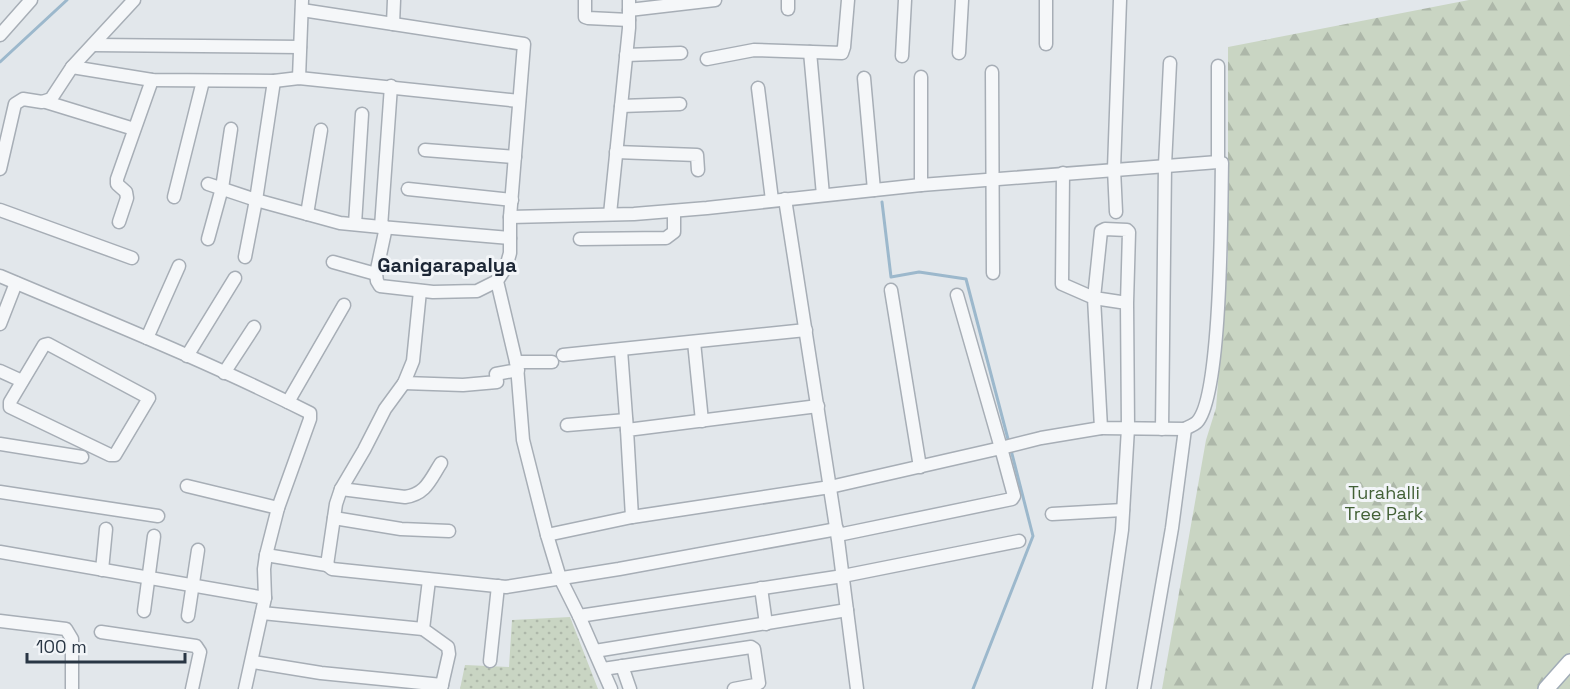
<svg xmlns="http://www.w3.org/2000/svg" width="1570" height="689" font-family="'Space Grotesk',sans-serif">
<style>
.grass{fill:url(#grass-dots)}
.forest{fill:url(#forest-firs)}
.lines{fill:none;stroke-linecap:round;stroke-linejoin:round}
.stream{stroke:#9cb8cc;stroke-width:3}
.minor-casing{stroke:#a7aeb6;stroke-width:15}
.major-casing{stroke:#a1acb7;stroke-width:18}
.minor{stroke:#f5f7f9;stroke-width:12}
.major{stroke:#fff;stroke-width:15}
.labels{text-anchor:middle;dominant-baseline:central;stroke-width:6;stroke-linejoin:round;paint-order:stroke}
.park-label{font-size:18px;fill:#426036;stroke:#f2f5f8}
.neighbourhood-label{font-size:20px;font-weight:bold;fill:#1c2635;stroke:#f2f5f8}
</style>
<defs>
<pattern id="grass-dots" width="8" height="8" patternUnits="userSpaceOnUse" patternTransform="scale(1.5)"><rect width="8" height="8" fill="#c9d5c3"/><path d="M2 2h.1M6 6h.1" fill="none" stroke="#adb7a9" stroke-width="1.8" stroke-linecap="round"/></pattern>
<pattern id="forest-firs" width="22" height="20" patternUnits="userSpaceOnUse" patternTransform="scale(1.5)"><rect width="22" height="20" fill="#c9d5c3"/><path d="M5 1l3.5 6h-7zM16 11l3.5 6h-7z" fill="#adb7a9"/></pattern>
</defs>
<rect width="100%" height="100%" fill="#e2e7eb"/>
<polygon class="grass" points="570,617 598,689 460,689 465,665 509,667 512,620"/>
<polygon class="forest" points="1469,0 1570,0 1570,689 1162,689 1206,440 1216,408 1228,256 1228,47"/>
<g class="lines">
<g class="stream">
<polyline points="0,62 67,0"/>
<polyline points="882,202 891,277 919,272 966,279 1009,443"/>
<polyline points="973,689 1033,536 1011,450"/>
</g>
<defs>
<g id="minor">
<polyline points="585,0 585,17 588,18 629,20"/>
<polyline points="788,0 788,9"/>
<polyline points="1046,0 1046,44"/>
<polyline points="302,10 524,44 510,217 510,253 506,267 497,281 517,366 523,440 547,535 560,578 579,616 611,689"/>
<polyline points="629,10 715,0"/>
<polyline points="393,24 394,0"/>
<polyline points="0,35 31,0"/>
<polyline points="93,45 300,47"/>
<polyline points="810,52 823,195"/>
<polyline points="959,53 962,0"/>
<polyline points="626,55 681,53"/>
<polyline points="902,56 905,0"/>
<polyline points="707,59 754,50 842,53 844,47 848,0"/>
<polyline points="72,67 152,80 274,81 299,78 519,101"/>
<polyline points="992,72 993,273"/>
<polyline points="299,78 302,0"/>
<polyline points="864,78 874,190"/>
<polyline points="391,86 381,227 510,238"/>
<polyline points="758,88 772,200"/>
<polyline points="46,102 134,129"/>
<polyline points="621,106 680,104"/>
<polyline points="425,150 515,157"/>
<polyline points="616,152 697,155 698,170"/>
<polyline points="0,169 15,104 23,99 42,102 51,99 72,67 134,0"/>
<polyline points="1063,173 1062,284 1094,298 1101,428 1185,429"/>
<polyline points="208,184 256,200 340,223 381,227"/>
<polyline points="921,185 921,77"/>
<polyline points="408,189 512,200"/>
<polyline points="174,197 203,81"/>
<polyline points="785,199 838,540 857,689"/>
<polyline points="0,210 132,258"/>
<polyline points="1116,212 1114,169 1120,0"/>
<polyline points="307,214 321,130"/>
<polyline points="610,214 629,28 629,0"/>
<polyline points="510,217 634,214 707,208 921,185 1218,162"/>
<polyline points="119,222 127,198 126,192 117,184 117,179 152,80"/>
<polyline points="355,224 362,114"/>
<polyline points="386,227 376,274 377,281 380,286 433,292 477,291 497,281"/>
<polyline points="208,239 222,188 231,129"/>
<polyline points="580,239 666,238 674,232 674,211"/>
<polyline points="245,257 256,200 274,81"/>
<polyline points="333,262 376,274"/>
<path d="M0,276C104,320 209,362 310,413V419L278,508L266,555L264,569L265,598L245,689"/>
<polyline points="891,290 920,467"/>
<polyline points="420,291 413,361 404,383 385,409 364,450 341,489 336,504 327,565 332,569 506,587 619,569 837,529"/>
<polyline points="957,295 1001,448 1041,438 1101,428"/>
<polyline points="0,324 16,283"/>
<polyline points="147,338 179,266"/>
<polyline points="694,342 702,421"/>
<polygon points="48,344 149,398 115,455 110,455 10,407 10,402 44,345"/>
<polyline points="621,350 627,430"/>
<polyline points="563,355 806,330"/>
<polyline points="187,356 235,278"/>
<polyline points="516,362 552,362"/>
<polyline points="0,371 22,381"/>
<polyline points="224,373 254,327"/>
<polyline points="404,383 463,385 497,382 496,374 518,370"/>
<polyline points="288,402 344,305"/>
<polyline points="818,406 627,430 632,517 830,487 1001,448 1014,496 1012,499 838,535"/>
<polyline points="567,425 626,420"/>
<polyline points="1162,429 1165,165 1170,63"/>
<polyline points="0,444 82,457"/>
<polyline points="187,486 278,508"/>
<path d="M341,489L405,497C426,494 430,480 441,463"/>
<polyline points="0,492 158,516"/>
<polyline points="1052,514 1123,510"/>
<polyline points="334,518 401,529 449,531"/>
<polyline points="547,535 632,517"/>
<polyline points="0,552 265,598"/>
<polyline points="266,555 327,565"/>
<polyline points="102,570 106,529"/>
<polyline points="429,580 423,629 448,647 449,654 441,689"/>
<polyline points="761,588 766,624"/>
<polyline points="144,611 154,536"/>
<polyline points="262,613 423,629"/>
<polyline points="188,616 198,550"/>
<polyline points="579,616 843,576 1019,541"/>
<polyline points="0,621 66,629 72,639 72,689"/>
<polyline points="101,632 196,646 200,652 192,689"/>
<polyline points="595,651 847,610"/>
<polyline points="490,661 498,586"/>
<polyline points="253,662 321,673 442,685"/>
<polyline points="622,666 630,689"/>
<polyline points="603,669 751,647 754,649 759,683 755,685 734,689"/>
<polyline points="1099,689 1122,530 1128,428 1127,303 1129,232 1127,230 1105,229 1101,231 1094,298 1127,303"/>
<path d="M1144,689L1172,528L1185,429C1188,427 1194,425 1197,422C1222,396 1221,207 1222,163L1218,162V66"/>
</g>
<polyline id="major" points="1546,689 1570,662"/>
</defs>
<use href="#minor" class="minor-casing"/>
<use href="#major" class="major-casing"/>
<use href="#minor" class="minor"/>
<use href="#major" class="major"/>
</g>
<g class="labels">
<g class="park-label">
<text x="1384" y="492">Turahalli<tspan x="1384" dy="21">Tree Park</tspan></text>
</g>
<g class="neighbourhood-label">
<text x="447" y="265">Ganigarapalya</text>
</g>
</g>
<path d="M27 653v9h158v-9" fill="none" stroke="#293644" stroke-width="3"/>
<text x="36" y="653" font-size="18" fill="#293644" stroke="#f2f5f8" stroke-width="4.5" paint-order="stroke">100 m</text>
</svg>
